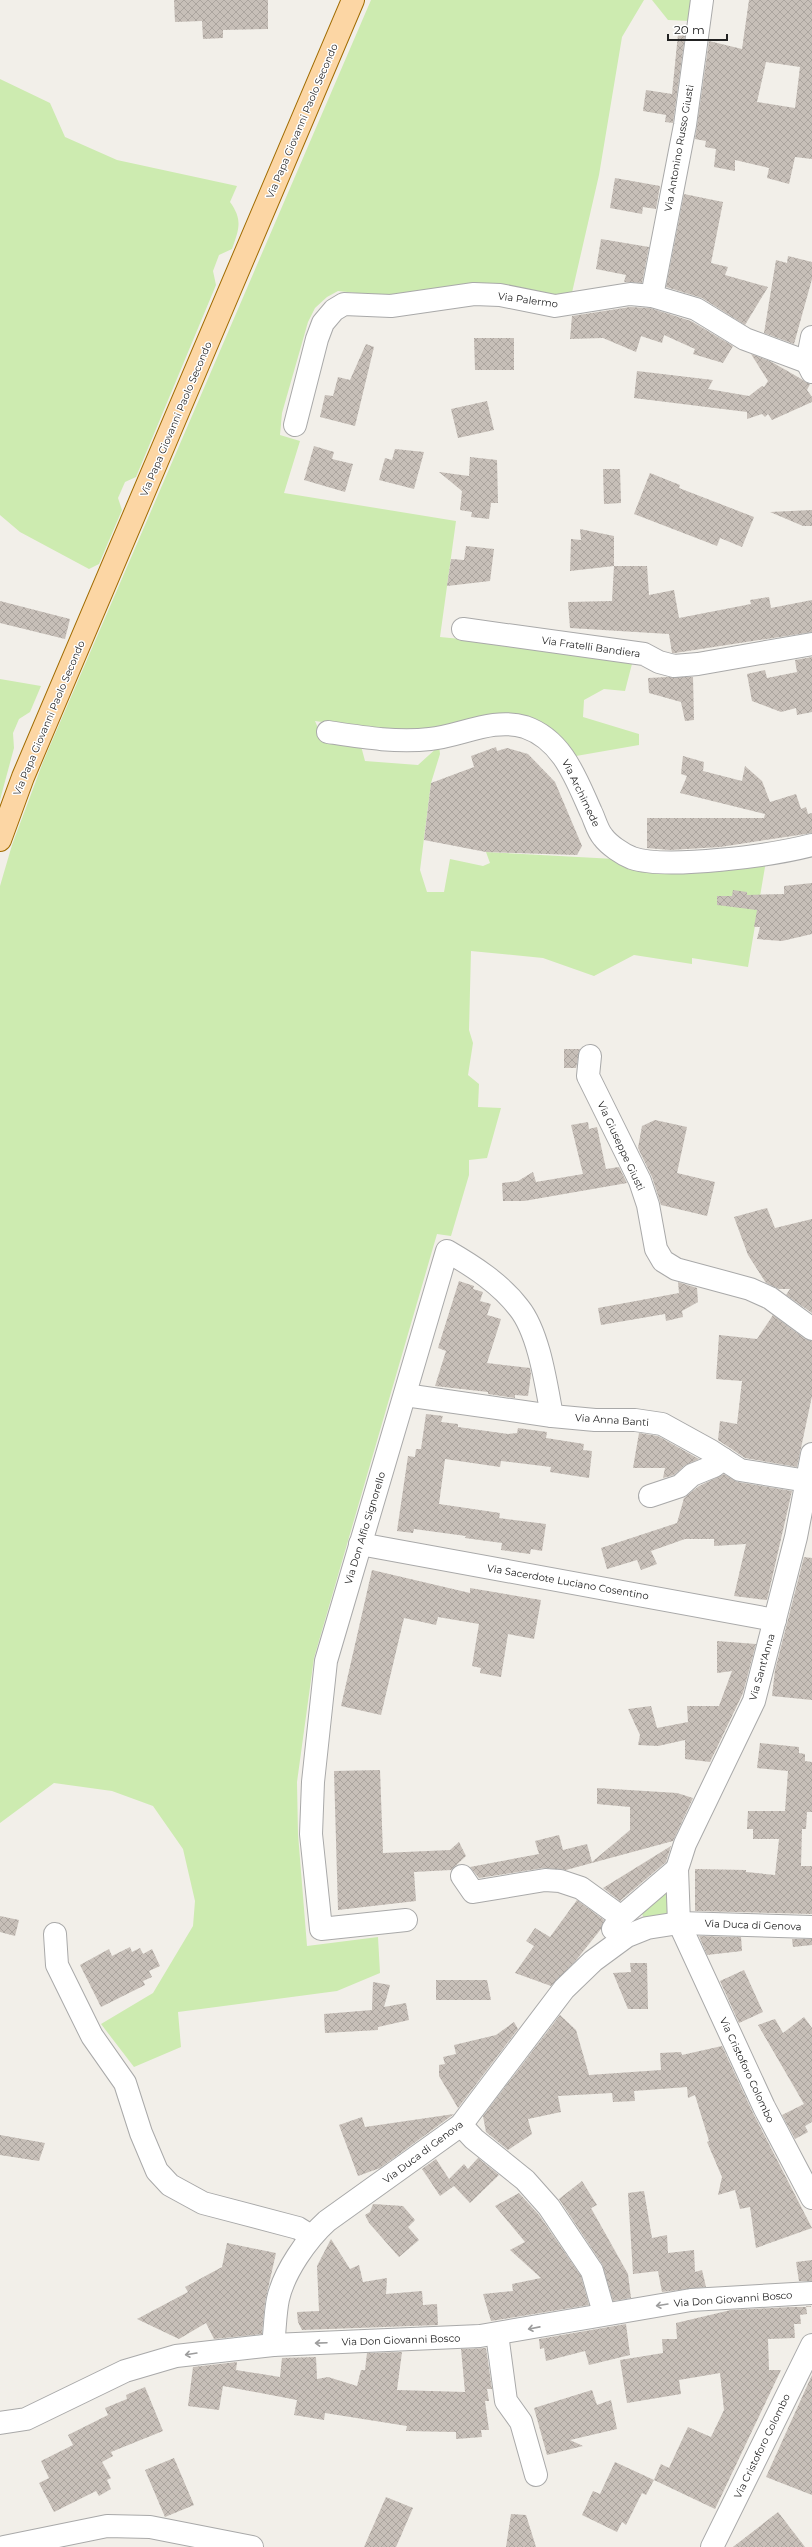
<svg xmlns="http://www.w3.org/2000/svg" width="812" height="2547" font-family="Montserrat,sans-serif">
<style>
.grass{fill:#cdebb0}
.building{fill:url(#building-cross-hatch);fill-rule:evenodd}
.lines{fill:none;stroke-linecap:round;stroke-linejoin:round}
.minor-casing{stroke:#a9a9a9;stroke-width:24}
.major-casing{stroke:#a06b00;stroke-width:24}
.minor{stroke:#fff;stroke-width:22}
.major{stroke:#fcd6a4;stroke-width:22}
.oneway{stroke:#9c9c9c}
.labels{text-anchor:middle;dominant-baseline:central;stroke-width:3;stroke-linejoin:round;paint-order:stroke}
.street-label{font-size:10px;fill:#222;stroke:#fff}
</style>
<defs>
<pattern id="building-cross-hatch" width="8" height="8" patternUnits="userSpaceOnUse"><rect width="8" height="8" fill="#c7bfb8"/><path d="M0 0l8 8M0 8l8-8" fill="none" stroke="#aba49e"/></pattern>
</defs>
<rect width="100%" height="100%" fill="#f2efe9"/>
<g class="grass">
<polygon points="371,0 644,0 622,37 599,175 571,297 395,297 338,291 327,297 315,308 308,322 282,413 280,435 300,441 284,493 456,521 440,637 634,656 625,691 604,689 584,700 583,717 639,734 639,745 576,756 545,725 404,733 315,721 324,742 361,746 365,761 418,765 439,746 440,754 431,783 420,870 427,892 444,892 450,859 483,866 490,863 486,852 615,859 766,861 748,967 692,958 692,964 634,955 594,976 543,958 471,951 469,1030 473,1043 468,1075 479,1084 478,1107 501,1108 487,1158 469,1160 469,1175 451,1236 437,1234 314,1658 297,1782 298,1834 307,1946 378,1937 380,1973 337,1991 178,2012 181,2047 134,2067 101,2024 153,1993 193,1926 195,1901 183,1849 153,1806 112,1791 54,1783 0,1823 0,886 12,845 43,762"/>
<polygon points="652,0 694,0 691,21 668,20"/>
<path d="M0,79L50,103L65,137L117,160L237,186L230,202C243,220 239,229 232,249L219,255L213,271L216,285L136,477L125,482L118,498L122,510L99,564L89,569L20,532L0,515Z"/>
<polygon points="0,679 41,686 30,712 19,719 13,733 14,748 0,800"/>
<polygon points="662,1894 667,1894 669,1916 645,1920 642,1914"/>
</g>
<g class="building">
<polygon points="174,0 268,0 268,29 223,30 223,38 203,39 202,21 175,22"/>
<path d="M749,0H812V159L795,157L789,184L767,178L769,168L735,160V171L714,167L716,149L705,147L706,141L695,139L709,41L742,49ZM766,62L800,67L795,108L757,102Z"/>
<polygon points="678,34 685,36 673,123 665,122 666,115 643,111 646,90 672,94"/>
<polygon points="615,178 660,186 656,209 643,207 642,214 610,208"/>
<polygon points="684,194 723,202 711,263 728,267 725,275 768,287 745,325 702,298 666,287"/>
<polygon points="601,239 649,247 642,283 624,282 626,275 596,269"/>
<polygon points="788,256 812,262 812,279 794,344 764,333 776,260 787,263"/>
<polygon points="630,307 650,308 691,321 733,346 723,363 693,354 695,349 664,335 662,343 641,336 636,352 603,338 570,339 572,316"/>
<polygon points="474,338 514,338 514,370 475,370"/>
<polygon points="366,344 374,347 355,426 320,417 325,395 333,396 338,377 350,380"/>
<polygon points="751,354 770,361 810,384 807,390 812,397 812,402 772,420 768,414 765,417 762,414 747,419 747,412 634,398 637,371 713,380 708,389 749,396 762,386 764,387 768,381"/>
<polygon points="487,401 494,430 458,438 451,409"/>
<polygon points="314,446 334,452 332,459 353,464 345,492 304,480"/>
<polygon points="395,449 424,452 414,489 379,480 385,458 392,460"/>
<polygon points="470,457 497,460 498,503 491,503 489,519 471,517 472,512 460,510 462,491 439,472 469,476"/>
<polygon points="603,469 620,469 621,503 604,504"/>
<polygon points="650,473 680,485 679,488 754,517 742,547 720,538 717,546 634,514"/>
<polygon points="812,510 812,526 803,526 770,512"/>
<polygon points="580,529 614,536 614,566 570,571 571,539 581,540"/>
<polygon points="466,546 494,549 490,581 447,586 451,559 464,560"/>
<polygon points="614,566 647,566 649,595 674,590 679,618 751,604 750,600 769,597 771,608 812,600 812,632 675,653 672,653 669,634 570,628 568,602 612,601"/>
<polygon points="0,601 70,619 65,639 0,623"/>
<polygon points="812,657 812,712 797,715 796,708 781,712 752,701 747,674 765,670 767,678 797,672 795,660"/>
<polygon points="668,677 693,677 694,720 685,721 681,702 649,693 648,678"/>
<polygon points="496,747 497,751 507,748 528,754 555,782 582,846 577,855 486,852 424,840 431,783 474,767 471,756"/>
<polygon points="683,756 704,762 703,771 742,781 745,766 762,781 770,802 796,794 801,809 806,807 808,814 812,813 812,833 720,847 670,850 647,848 647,818 764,818 765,814 680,793 687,776 681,774"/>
<polygon points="812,883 812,934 782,941 757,939 760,927 754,927 757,910 717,905 717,896 732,896 733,890 747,892 747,895 784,894 784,886"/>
<polygon points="564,1049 580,1049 576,1068 564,1068"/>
<polygon points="655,1120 687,1127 677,1173 715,1182 707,1216 661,1205 652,1177 638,1148 642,1126"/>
<polygon points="588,1122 589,1129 597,1127 606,1169 619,1167 627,1183 524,1201 503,1201 502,1183 518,1181 533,1172 536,1182 583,1174 571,1125"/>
<polygon points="767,1208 775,1228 812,1219 812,1313 786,1295 790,1289 779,1289 766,1283 748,1255 734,1217"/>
<polygon points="459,1281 474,1286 473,1289 483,1292 480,1301 491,1304 487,1315 501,1319 487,1363 530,1368 531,1374 528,1396 515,1395 515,1398 488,1394 488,1392 435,1386 446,1351 438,1348"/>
<polygon points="678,1282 697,1288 698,1302 682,1311 683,1317 666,1321 665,1314 601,1325 598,1308 679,1293"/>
<polygon points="773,1315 805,1339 812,1341 812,1396 797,1467 745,1458 718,1440 720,1421 737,1424 742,1381 716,1379 719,1335 757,1339"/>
<polygon points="426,1414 443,1416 441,1422 458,1424 458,1427 508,1434 517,1433 518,1428 547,1432 546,1438 584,1444 583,1450 592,1451 589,1478 550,1472 551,1467 501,1461 500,1467 445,1459 439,1504 500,1513 499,1518 546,1524 542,1551 531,1549 530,1554 501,1550 502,1543 465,1538 466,1536 414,1529 413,1533 397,1531 408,1456 415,1457 416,1449 421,1449"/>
<polygon points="639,1433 658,1436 699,1459 684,1466 674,1475 663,1478 665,1468 633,1468"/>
<polygon points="724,1474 738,1482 792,1491 767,1600 734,1596 746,1544 714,1546 714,1539 685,1539 651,1551 657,1564 641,1570 637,1560 607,1569 601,1548 677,1523 684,1498 699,1486"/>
<polygon points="804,1557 812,1558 812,1700 772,1696 775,1670"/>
<polygon points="372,1570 470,1593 470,1588 541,1600 534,1639 508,1634 501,1677 480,1673 481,1668 472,1666 479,1624 438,1617 436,1625 404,1618 381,1715 341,1706"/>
<polygon points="717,1641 756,1644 743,1693 710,1762 685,1759 685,1740 658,1746 638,1745 640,1735 628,1709 651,1706 657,1728 688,1722 687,1706 719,1706 732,1671 717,1673"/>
<polygon points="760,1743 799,1747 799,1753 805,1754 805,1761 812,1762 812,1812 807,1812 806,1829 802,1829 801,1866 812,1866 812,1914 695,1911 695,1869 746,1870 746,1872 775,1875 779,1839 753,1839 753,1829 747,1829 748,1811 785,1811 788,1771 757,1768"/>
<polygon points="380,1770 383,1853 450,1850 459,1842 466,1856 451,1870 414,1872 416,1901 338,1910 334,1771"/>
<polygon points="597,1788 677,1793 693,1798 673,1841 566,1870 543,1868 479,1878 470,1867 539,1854 535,1841 559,1835 563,1850 587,1844 592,1862 630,1830 630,1807 597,1804"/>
<polygon points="671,1846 666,1862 620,1901 603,1888"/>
<polygon points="577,1900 604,1920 601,1929 577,1959 551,1986 515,1973 534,1946 526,1941 535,1928 550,1937"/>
<polygon points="0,1916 19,1920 15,1936 0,1932"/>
<polygon points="699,1936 741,1937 742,1951 707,1955"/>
<polygon points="792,1939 812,1939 812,1945 793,1947"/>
<polygon points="130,1947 132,1952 140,1948 143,1954 152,1949 160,1966 149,1971 152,1977 143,1981 145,1985 101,2007 80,1965 109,1949 112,1956"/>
<polygon points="630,1963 647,1963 648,2009 628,2009 613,1973 631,1972"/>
<polygon points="744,1970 763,2012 739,2023 720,1981"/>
<polygon points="436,1980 487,1980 491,2000 436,2000"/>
<polygon points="373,1982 390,1985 384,2007 406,2003 409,2020 378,2027 378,2030 325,2033 324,2014 372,2010"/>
<polygon points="560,2015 576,2030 589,2075 661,2070 660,2053 681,2052 682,2055 722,2046 753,2113 812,2228 756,2248 750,2207 740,2209 735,2190 718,2195 722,2177 707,2142 709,2141 695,2095 688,2098 687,2087 634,2091 635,2101 613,2102 612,2093 558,2096 561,2112 528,2119 532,2134 508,2150 486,2132 483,2116"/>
<polygon points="804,2017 812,2028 812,2122 805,2126 808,2132 795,2139 782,2115 804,2104 758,2025 775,2019 783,2033"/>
<polygon points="514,2022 518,2029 458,2108 439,2076 439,2065 445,2064 443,2057 456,2054 454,2045 496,2035"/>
<polygon points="454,2114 380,2168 358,2176 339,2125 362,2117 365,2127"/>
<polygon points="0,2135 45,2143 39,2161 0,2155"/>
<polygon points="478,2158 499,2175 470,2203 454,2186 440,2196 422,2169 436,2159 449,2179 464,2164 468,2169"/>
<polygon points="582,2181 597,2205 591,2208 628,2274 631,2298 613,2301 602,2264 559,2199"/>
<polygon points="644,2191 652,2238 667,2235 668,2253 694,2250 695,2272 702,2270 706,2287 662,2292 658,2271 633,2274 628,2193"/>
<polygon points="519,2193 539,2215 581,2276 589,2305 491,2321 483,2294 513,2291 512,2284 541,2278 510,2250 525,2242 495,2206"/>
<polygon points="373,2204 403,2206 415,2220 408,2227 419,2240 399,2257 369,2223 365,2215 370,2212"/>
<polygon points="331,2239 350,2269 359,2265 363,2282 387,2278 386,2294 422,2291 423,2305 437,2304 438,2325 302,2330 298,2322 297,2312 319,2311 317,2266"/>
<polygon points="227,2243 276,2253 265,2302 262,2334 214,2339 206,2323 179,2339 137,2319 188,2292 185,2287 222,2267"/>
<polygon points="812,2260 812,2281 799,2281 796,2262"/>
<polygon points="806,2306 807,2314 800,2315 801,2324 794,2324 795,2338 768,2339 769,2370 781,2370 715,2509 654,2480 661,2464 669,2468 688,2427 711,2437 724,2410 720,2373 679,2380 681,2394 627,2403 620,2360 663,2353 662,2339 677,2339 676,2323 731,2310 812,2306"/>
<polygon points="626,2324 630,2355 589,2365 585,2351 546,2361 544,2348 540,2349 539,2339"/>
<polygon points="486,2348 492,2389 487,2389 489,2401 485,2401 489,2430 481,2430 482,2437 456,2439 456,2432 406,2431 407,2426 325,2413 324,2420 294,2415 297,2400 223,2386 219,2410 188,2406 193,2367 237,2362 236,2370 280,2377 282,2358 316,2357 317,2379 328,2377 357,2386 361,2370 365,2370 367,2353 402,2352 397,2390 465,2392 461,2349"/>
<polygon points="812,2375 812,2495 766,2477"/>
<polygon points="145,2387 163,2431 111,2452 113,2456 102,2462 111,2478 107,2480 111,2489 99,2496 96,2491 54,2512 39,2483 49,2478 41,2461 73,2445 68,2435 108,2415 105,2408 127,2399 126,2395"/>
<polygon points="592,2390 597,2405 611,2400 617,2429 570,2440 583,2446 547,2455 534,2408"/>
<polygon points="174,2458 194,2505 165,2517 145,2470"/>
<polygon points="615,2462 654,2480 646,2495 642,2493 626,2525 622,2522 617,2532 582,2515 593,2491 600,2494"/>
<polygon points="386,2497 413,2508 396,2547 364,2547"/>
<polygon points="778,2512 805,2547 733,2547"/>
<polygon points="511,2514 526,2515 536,2547 506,2547"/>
</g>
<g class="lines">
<defs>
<g id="minor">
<polyline points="652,296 685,125 702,0"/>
<polyline points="812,337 807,362 812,372"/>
<polyline points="295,425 317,339 323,323 334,310 344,304 391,306 474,294 500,295 555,306 630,294 652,296 696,309 745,339 807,362"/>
<polyline points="463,629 644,654 659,662 674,666 698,664 812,644"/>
<path d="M328,732C361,737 396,743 430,739C461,736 493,717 525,727C563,740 576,779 591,812C595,820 597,830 603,837C609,845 622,854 632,858C667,870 774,855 812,845"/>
<polyline points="590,1056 588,1076 640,1181 648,1205 656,1249 663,1261 676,1269 750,1289 770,1298 812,1329"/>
<polyline points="405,1395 552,1416 595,1420 635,1420 662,1424 711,1451 740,1470 807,1481"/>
<polyline points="812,1454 796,1537 754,1701 685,1844 677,1869 679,1923 764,2107 812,2198"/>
<polyline points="650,1496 680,1486 692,1475 714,1466 723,1459"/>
<polyline points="360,1544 775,1620"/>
<polyline points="462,1876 473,1892 545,1880 560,1881 581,1888 621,1917"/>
<path d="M406,1920L321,1929L311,1834L313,1782L326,1661L447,1251C473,1266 501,1284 519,1308C539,1333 546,1384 552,1416"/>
<polyline points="613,1929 621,1917 677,1869"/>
<polyline points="55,1934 57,1965 92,2036 125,2083 141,2133 157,2171 170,2185 203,2203 298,2228 311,2236"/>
<polyline points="461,2125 474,2139 525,2180 549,2207 592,2271 604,2313"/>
<polyline points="497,2334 506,2401 521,2422 536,2475"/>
<path d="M273,2345C275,2330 275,2313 278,2299C284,2272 307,2239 327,2221L461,2125L564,1989L593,1961L627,1936L647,1928L679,1923L812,1927"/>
<polyline points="0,2423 26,2419 125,2371 176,2356 273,2345 480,2336 691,2300 812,2293"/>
<polyline points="4,2547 107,2526 150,2527 252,2547"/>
<polyline points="712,2547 812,2345"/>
</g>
<polyline id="major" points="0,840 23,777 353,0"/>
</defs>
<use href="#minor" class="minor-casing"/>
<use href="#major" class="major-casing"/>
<use href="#minor" class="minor"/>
<use href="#major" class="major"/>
</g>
<defs><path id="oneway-shaft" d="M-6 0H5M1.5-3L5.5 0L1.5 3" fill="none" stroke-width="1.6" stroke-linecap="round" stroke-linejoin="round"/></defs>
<g class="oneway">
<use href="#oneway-shaft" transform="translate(662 2305) rotate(171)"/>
<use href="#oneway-shaft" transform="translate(534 2328) rotate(169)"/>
<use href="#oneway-shaft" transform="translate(321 2343) rotate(178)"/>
<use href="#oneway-shaft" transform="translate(191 2354) rotate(171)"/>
</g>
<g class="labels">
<g class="street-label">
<text transform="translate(302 121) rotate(-67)">Via Papa Giovanni Paolo Secondo</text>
<text transform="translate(679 148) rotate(-80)">Via Antonino Russo Giusti</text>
<text transform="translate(528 300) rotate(8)">Via Palermo</text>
<text transform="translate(176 419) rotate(-67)">Via Papa Giovanni Paolo Secondo</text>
<text transform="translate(591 647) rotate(8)">Via Fratelli Bandiera</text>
<text transform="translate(49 718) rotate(-67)">Via Papa Giovanni Paolo Secondo</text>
<text transform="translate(581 793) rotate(64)">Via Archimede</text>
<text transform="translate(621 1146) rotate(65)">Via Giuseppe Giusti</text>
<text transform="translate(612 1420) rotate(4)">Via Anna Banti</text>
<text transform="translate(365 1528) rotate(-73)">Via Don Alfio Signorello</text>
<text transform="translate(568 1582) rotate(10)">Via Sacerdote Luciano Cosentino</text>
<text transform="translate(762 1667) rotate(-74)">Via Sant'Anna</text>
<text transform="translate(753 1925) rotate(2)">Via Duca di Genova</text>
<text transform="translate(747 2070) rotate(65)">Via Cristoforo Colombo</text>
<text transform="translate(423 2152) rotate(-37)">Via Duca di Genova</text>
<text transform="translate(733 2299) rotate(-4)">Via Don Giovanni Bosco</text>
<text transform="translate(401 2340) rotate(-2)">Via Don Giovanni Bosco</text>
<text transform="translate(762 2446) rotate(-64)">Via Cristoforo Colombo</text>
</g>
</g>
<path d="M668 34v6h59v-6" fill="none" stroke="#222222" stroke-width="2"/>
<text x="674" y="34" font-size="12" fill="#222222" stroke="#ffffff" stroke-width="3" paint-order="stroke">20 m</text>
</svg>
